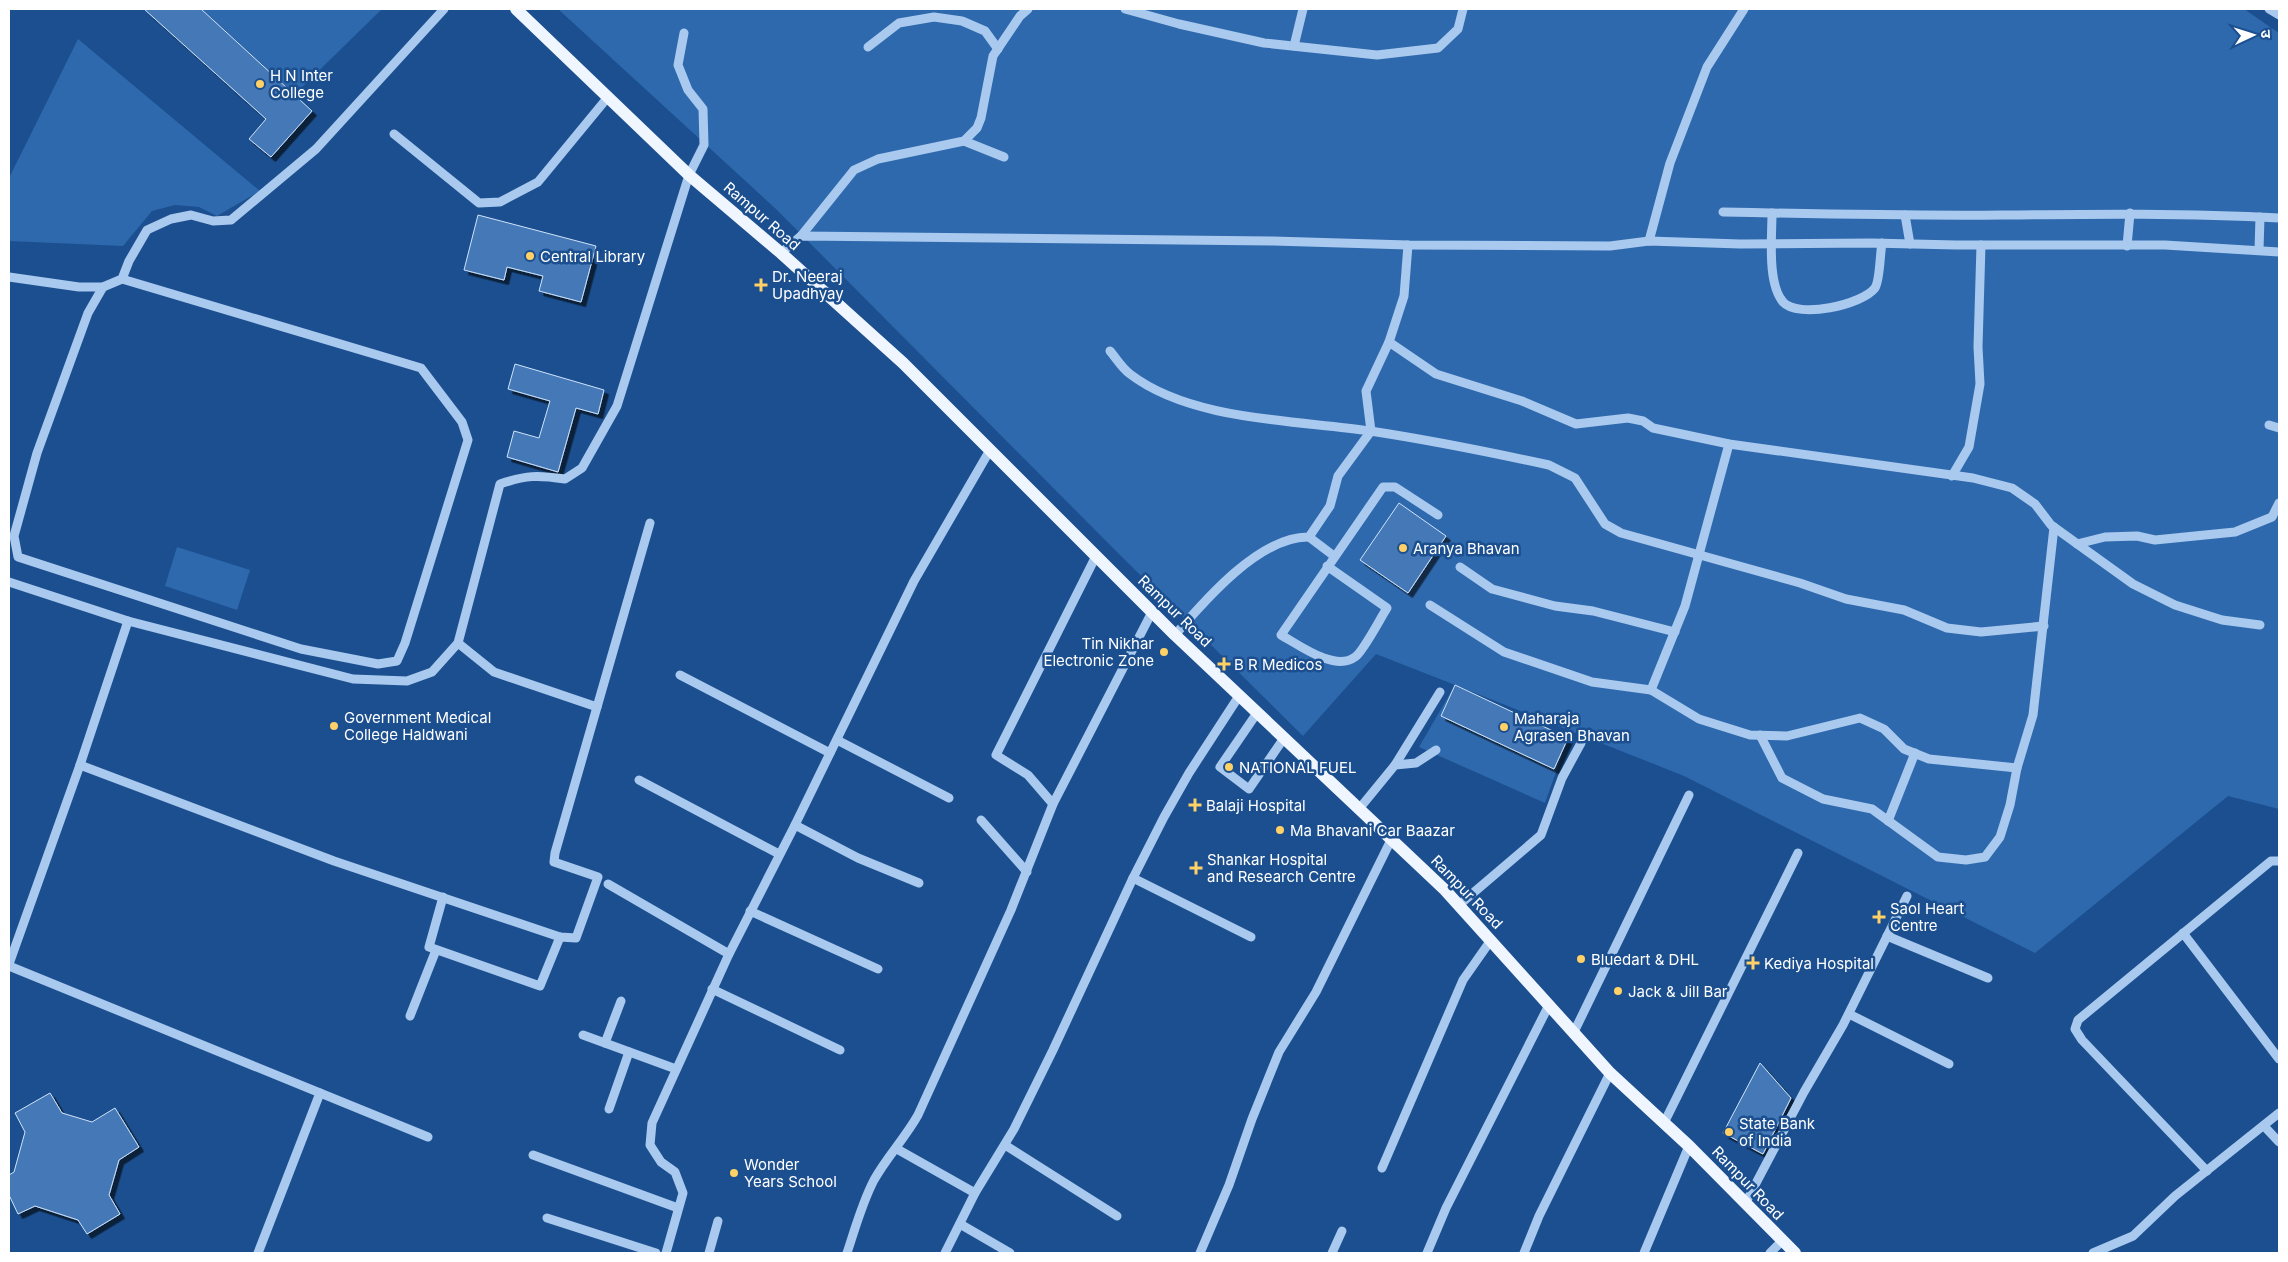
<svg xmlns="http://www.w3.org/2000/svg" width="2288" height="1262" font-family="Inter,'Noto Sans Devanagari',sans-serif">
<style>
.green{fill:#2e69ad}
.building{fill:#4478b7;stroke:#cfe3fa;filter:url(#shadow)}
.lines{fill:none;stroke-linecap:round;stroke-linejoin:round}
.minor{stroke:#a9c9ee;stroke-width:9}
.major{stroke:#f0f6ff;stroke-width:12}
.poi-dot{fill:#ffd166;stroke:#1b4f8f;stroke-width:2}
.labels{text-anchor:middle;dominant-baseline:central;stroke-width:5;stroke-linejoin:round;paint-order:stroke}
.poi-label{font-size:15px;fill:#fff;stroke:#1b4f8f;text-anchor:start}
.street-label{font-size:15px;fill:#fff;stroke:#1b4f8f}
</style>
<defs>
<filter id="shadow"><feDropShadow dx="4.5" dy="4.5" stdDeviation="0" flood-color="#0009"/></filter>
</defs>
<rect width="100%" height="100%" fill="#1b4f8f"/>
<g class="green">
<polygon points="201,9 382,9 294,95"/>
<polygon points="558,9 2244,9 2279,33 2279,809 2228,796 2035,953 1684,776 1455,685 1441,716 1553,769 1568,738 1545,803 1419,747 1455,685 1376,654 1303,736 1117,552 777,210"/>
<polygon points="78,39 260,191 217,216 199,207 175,205 152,211 123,246 9,241 9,178"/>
<polygon points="177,547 250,570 237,610 165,586"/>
</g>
<g class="building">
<polygon points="144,9 201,9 312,111 271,157 249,139 266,119"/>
<polygon points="478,215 596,246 581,302 539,291 543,276 507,267 504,280 464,270"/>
<polygon points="515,364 604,390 598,414 576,408 558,472 507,457 514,431 539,438 550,401 508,389"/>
<polygon points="1399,503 1446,536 1408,593 1360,560"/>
<polygon points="1455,685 1568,738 1554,769 1441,716"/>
<polygon points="1760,1063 1791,1098 1763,1154 1723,1133"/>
<polygon points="50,1093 62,1113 92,1122 115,1108 139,1147 119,1160 109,1195 120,1214 87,1234 78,1220 35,1206 18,1214 9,1195 9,1175 14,1172 25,1132 15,1113"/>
</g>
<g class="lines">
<g class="minor">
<polyline points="1125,9 1179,24 1264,43 1377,55 1438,48 1458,29 1463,9"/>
<polyline points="2269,9 2279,15"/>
<polyline points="1294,46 1303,9"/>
<polyline points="868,47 899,23 934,17 962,21 985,31 998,49"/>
<polyline points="394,134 479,203 500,202 538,182 608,97"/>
<polyline points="964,141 1004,157"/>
<path d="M1723,212C1816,214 1910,216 2003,215C2095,214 2187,213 2279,218"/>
<path d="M1772,213C1772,237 1767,283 1783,302C1798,319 1862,305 1875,288C1880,281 1880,253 1882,243"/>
<polyline points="1905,215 1910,244"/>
<polyline points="801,236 854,170 878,159 964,141 977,128 981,118 993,56 1020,16 1028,9"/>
<polyline points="1649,241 1670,163 1707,67 1744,9"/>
<polyline points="2127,246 2130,213"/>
<polyline points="2259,250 2260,217"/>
<polyline points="781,253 801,236 1273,241 1408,245 1610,246 1649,241 1740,244 1871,243 1956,245 2165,245 2279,252"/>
<polyline points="9,277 79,287 103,287 122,279 129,261 147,230 171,219 191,215 213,221 231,220 316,149 444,9"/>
<polyline points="103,287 88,313 37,453 14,536 18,557 301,649 378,664 397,661 405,643 468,440 462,422 421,368 122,279"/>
<polyline points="1389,342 1436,374 1522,401 1576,424 1628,418 1643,421 1653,428 1729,444 1973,478 2012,488 2035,504 2051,525 2133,584 2175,605 2222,620 2260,625"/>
<path d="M1110,351C1116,358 1122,368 1130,374C1191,421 1296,420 1370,431C1430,440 1489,452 1549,465L1575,478L1605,524L1621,533L1800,583L1846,599L1904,610L1947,628L1981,632L2044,626"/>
<polyline points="2269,425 2279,428"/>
<polyline points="1952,476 1969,447 1980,384 1978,347 1981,245"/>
<polyline points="1309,537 1334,556"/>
<polyline points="2077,544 2105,537 2137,536 2155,540 2235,532 2272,517 2279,503"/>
<path d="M1327,566L1387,608C1381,617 1363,652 1355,657C1335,672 1299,645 1281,635L1383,487H1395L1438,515"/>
<polyline points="1460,567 1492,589 1555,606 1593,611 1675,632"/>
<polyline points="9,582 128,621"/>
<polyline points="1430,605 1504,652 1592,682 1651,690 1699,719 1750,735 1787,736 1860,718 1884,729 1904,749 1929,759 2017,768 2033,715 2054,527"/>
<path d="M1175,635C1205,600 1260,536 1309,537L1330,506L1338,476L1371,431L1366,391L1389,342L1404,296L1408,245"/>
<polyline points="458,643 494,672 597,707"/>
<polyline points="680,675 830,753"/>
<polyline points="1651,690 1685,606 1729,444"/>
<polyline points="1257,713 1220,767 1249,789 1284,738"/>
<polyline points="1760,735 1782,778 1823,799 1872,809 1938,857 1966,860 1985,857 2000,837 2010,805 2017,768"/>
<polyline points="837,740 949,798"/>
<polyline points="80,765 334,861 560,937 576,938 598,877 554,862 555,853 650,523"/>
<polyline points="1395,765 1416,763 1436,750"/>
<polyline points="639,780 779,854"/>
<polyline points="1053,804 1028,775 996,755 1096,556"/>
<polyline points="1359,809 1395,765 1440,692"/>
<polyline points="981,820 1027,872"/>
<polyline points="1888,821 1915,753"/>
<polyline points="795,825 858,858 919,883"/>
<polyline points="1133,878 1251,937"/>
<polyline points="608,884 729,954"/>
<polyline points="443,897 429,947 540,986 560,937"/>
<polyline points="1459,905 1541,835 1562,778 1581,743"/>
<polyline points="750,911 878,969"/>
<polyline points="2183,933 2279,1059"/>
<polyline points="1887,936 1988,978"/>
<path d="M9,964L80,765L128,621L353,679L407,681L432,672L458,643L500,484C527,475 537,475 565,479L582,468L617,406L689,175L704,145L703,109L688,90L678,65L684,33"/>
<polyline points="9,966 428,1137"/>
<polyline points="712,989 840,1050"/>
<polyline points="1849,1014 1949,1064"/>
<polyline points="410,1016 436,950"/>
<polyline points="1574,1032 1689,795"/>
<polyline points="583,1035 676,1069"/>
<polyline points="605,1043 621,1001"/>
<polyline points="609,1109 629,1052"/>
<polyline points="1664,1123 1798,853"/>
<polyline points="2264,1126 2279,1142"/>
<polyline points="1005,1145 1117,1216"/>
<polyline points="897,1149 975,1193"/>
<polyline points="533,1155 678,1208"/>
<polyline points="1382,1168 1463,980 1491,940"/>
<polyline points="2207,1171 2082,1040 2075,1029 2078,1020 2271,861 2279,861"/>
<polyline points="1745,1204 1804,1092 1843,1025 1907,896"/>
<polyline points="547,1218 656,1253"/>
<polyline points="960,1224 1010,1253"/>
<polyline points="258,1253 320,1093"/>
<polyline points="666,1253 683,1193 675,1172 661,1162 650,1145 652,1123 729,954 795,825 914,581 990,450"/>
<polyline points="709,1253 718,1221"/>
<path d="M847,1253C855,1229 862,1203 874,1180C887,1157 905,1138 918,1115L1011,910L1053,804L1152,612"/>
<polyline points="945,1253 975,1193 1014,1129 1053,1050 1133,878 1164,817 1189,773 1239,696"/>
<polyline points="1200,1253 1229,1185 1252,1119 1279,1052 1316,992 1391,840"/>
<polyline points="1332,1253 1342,1231"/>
<polyline points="1427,1253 1446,1208 1549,1005"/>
<polyline points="1524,1253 1539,1216 1610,1073"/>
<polyline points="1644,1253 1689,1146"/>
<polyline points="1770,1253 1782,1241"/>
<polyline points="2093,1253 2133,1236 2175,1196 2279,1113"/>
</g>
<polyline class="major" points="516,9 689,175 781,253 903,363 1175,635 1445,890 1610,1073 1689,1146 1795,1253"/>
</g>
<g class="poi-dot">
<circle cx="260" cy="84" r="5"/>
<circle cx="530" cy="256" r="5"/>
<path d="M758.5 277.5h5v5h5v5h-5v5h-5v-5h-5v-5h5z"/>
<circle cx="1403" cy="548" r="5"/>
<circle cx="1164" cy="652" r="5"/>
<path d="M1221.5 656.5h5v5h5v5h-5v5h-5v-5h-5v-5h5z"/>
<circle cx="334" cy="726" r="5"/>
<circle cx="1504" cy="727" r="5"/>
<circle cx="1229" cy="767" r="5"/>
<path d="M1192.5 797.5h5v5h5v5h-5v5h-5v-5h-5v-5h5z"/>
<circle cx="1280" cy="830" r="5"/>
<path d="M1193.5 860.5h5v5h5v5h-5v5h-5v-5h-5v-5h5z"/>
<path d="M1876.5 909.5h5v5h5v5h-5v5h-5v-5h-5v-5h5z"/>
<circle cx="1581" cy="959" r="5"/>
<path d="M1750.5 955.5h5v5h5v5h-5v5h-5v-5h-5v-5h5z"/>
<circle cx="1618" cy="991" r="5"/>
<circle cx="1729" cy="1132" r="5"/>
<circle cx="734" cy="1173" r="5"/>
</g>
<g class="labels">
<g class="poi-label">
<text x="270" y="75">H N Inter<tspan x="270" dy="17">College</tspan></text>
<text x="540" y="256">Central Library</text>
<text x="772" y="276">Dr. Neeraj<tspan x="772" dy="17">Upadhyay</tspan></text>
<text x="1413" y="548">Aranya Bhavan</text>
<text x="1154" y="643" text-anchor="end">Tin Nikhar<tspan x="1154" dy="17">Electronic Zone</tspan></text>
<text x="1234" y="664">B R Medicos</text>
<text x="344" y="717">Government Medical<tspan x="344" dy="17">College Haldwani</tspan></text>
<text x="1514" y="718">Maharaja<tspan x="1514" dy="17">Agrasen Bhavan</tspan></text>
<text x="1239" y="767">NATIONAL FUEL</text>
<text x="1206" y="805">Balaji Hospital</text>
<text x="1290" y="830">Ma Bhavani Car Baazar</text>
<text x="1207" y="859">Shankar Hospital<tspan x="1207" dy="17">and Research Centre</tspan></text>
<text x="1890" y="908">Saol Heart<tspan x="1890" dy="17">Centre</tspan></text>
<text x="1591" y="959">Bluedart &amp; DHL</text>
<text x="1764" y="963">Kediya Hospital</text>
<text x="1628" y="991">Jack &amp; Jill Bar</text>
<text x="1739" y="1123">State Bank<tspan x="1739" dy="17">of India</tspan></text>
<text x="744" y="1164">Wonder<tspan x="744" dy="17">Years School</tspan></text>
</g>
<g class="street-label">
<text transform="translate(762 216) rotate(41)">Rampur Road</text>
<text transform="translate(1175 611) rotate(44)">Rampur Road</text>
<text transform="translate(1467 892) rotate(46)">Rampur Road</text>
<text transform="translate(1748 1183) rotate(46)">Rampur Road</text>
</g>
</g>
<rect width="2288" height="1262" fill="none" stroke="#ffffff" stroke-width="20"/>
<g transform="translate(2253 35) rotate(86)" stroke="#1b4f8f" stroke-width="4" paint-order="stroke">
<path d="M0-4L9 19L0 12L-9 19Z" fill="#ffffff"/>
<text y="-8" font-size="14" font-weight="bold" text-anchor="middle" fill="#ffffff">उ</text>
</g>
</svg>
